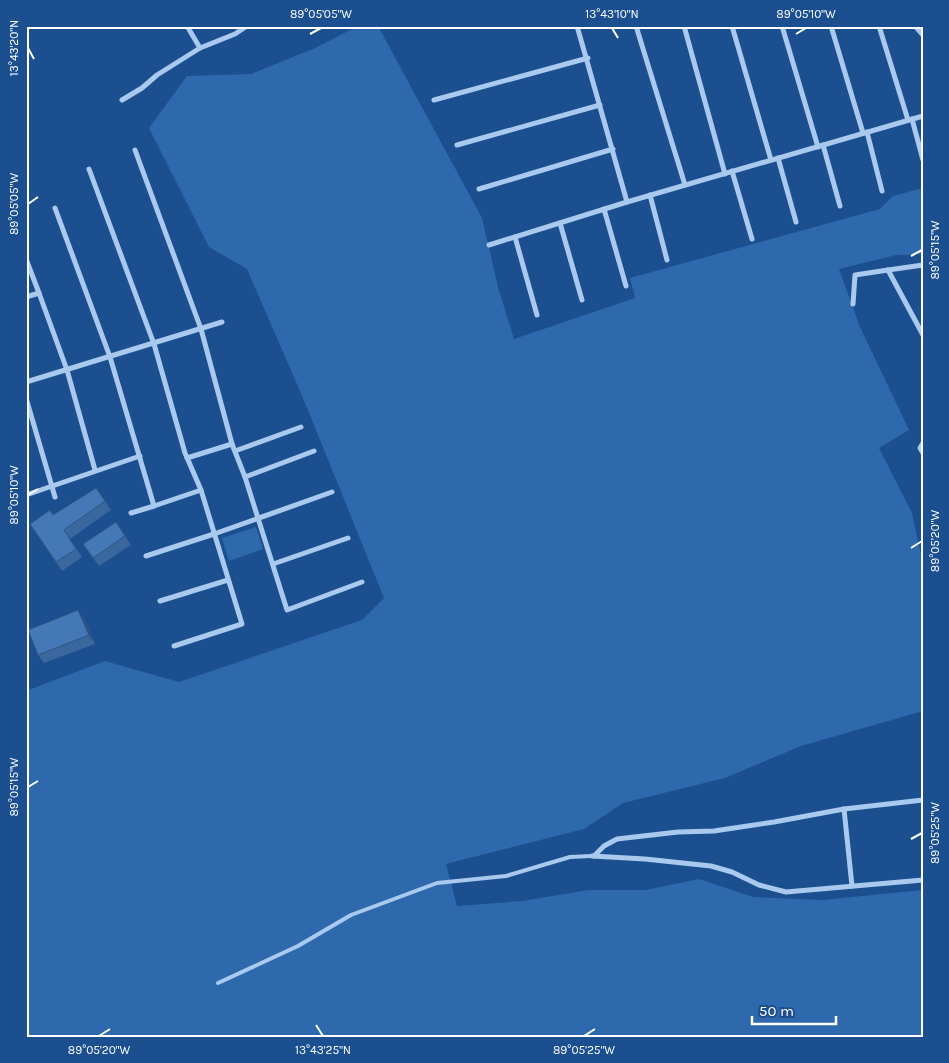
<svg xmlns="http://www.w3.org/2000/svg" width="949" height="1063" font-family="Karla,sans-serif">
<style>
.green{fill:#2e69ad}
.lines{fill:none;stroke-linecap:round;stroke-linejoin:round}
.lane{stroke:#a9c9ee;stroke-width:4}
.street{stroke:#a9c9ee;stroke-width:5}
.wall{fill:#3a679d}
.shaded-wall{fill:#305480}
.building{fill:#4478b7;stroke:#305480}
.ticks{fill:none;stroke:#fff;stroke-width:2}
.neatline{fill:none;stroke:#fff;stroke-width:2}
.ticks-label{font-size:12px;text-anchor:middle;fill:#fff}
</style>
<rect width="100%" height="100%" fill="#1b4f8f"/>
<g class="green">
<polygon points="358,26 378,26 482,218 498,287 514,339 635,298 630,278 880,209 893,196 923,188 923,254 896,255 839,269 860,327 909,430 879,448 912,513 923,564 923,711 801,746 725,778 623,803 584,829 446,864 457,906 522,901 588,890 646,890 699,879 753,897 822,900 923,890 923,1037 26,1037 26,691 105,661 179,682 362,620 384,598 303,398 247,269 209,247 149,128 187,76 251,74 315,48"/>
<polygon points="256,527 263,549 229,561 222,538"/>
</g>
<g class="lines">
<polyline class="lane" points="218,983 298,946 351,915 437,883 506,876 570,857 591,856"/>
<g class="street">
<polyline points="187,26 200,48 235,34 247,26"/>
<polyline points="577,26 627,202"/>
<polyline points="636,26 685,185"/>
<polyline points="684,26 725,174"/>
<polyline points="732,26 771,160"/>
<polyline points="782,26 818,147"/>
<polyline points="831,26 863,133"/>
<polyline points="879,26 908,120"/>
<polyline points="915,26 923,35"/>
<polyline points="122,100 142,88 157,75 200,48"/>
<polyline points="434,100 588,58"/>
<polyline points="912,119 923,160"/>
<polyline points="867,132 882,191"/>
<polyline points="457,145 600,105"/>
<polyline points="823,145 840,206"/>
<polyline points="135,150 201,329 232,444 245,477 287,610 362,582"/>
<polyline points="778,158 796,222"/>
<polyline points="89,169 154,344 185,453 201,490"/>
<polyline points="732,171 752,239"/>
<polyline points="479,189 613,149"/>
<polyline points="650,195 667,260"/>
<polyline points="55,208 110,357 154,506 201,490 242,624 174,646"/>
<polyline points="604,209 626,286"/>
<polyline points="560,223 582,300"/>
<polyline points="515,237 537,315"/>
<polyline points="489,245 627,202 923,116"/>
<polyline points="26,259 39,293 26,297"/>
<polyline points="923,265 888,270 923,335"/>
<polyline points="39,293 67,370 95,470"/>
<polyline points="853,304 855,275 888,270"/>
<polyline points="26,382 222,322"/>
<polyline points="26,398 55,497"/>
<polyline points="923,443 920,448 923,453"/>
<polyline points="235,451 301,427"/>
<polyline points="187,458 232,444"/>
<polyline points="245,477 314,451"/>
<polyline points="26,495 140,456"/>
<polyline points="131,513 154,506"/>
<polyline points="146,556 214,534 332,492"/>
<polyline points="273,564 348,538"/>
<polyline points="160,601 228,580"/>
<polyline points="844,809 852,886"/>
<polyline points="592,856 645,859 711,866 732,872 759,885 786,892 923,880"/>
<polyline points="594,856 604,846 617,839 678,832 714,831 774,822 844,809 923,800"/>
</g>
</g>
<g class="wall">
<polygon points="96,488 111,510 70,539 82,557 62,571 30,524 53,515"/>
<polygon points="116,522 131,545 99,566 83,544"/>
<polygon points="84,619 95,644 44,663 38,655"/>
</g>
<polygon class="shaded-wall" points="78,610 84,619 95,644 89,635"/>
<g class="building">
<polygon points="96,488 105,501 64,530 76,549 56,562 30,524 50,510 53,515"/>
<polygon points="116,522 125,536 93,558 83,544"/>
<polygon points="78,610 89,635 38,655 28,630"/>
</g>
<path class="ticks" d="M612,28L618,38M310,34L321,28M796,34L806,28M28,48L34,59M28,204L38,197M911,256L922,250M28,495L38,489M911,548L922,541M28,787L38,781M911,839L922,833M316,1025L323,1036M99,1036L110,1029M584,1036L595,1029"/>
<rect width="949" height="1063" fill="none" stroke="#1b4f8f" stroke-width="55"/>
<path d="M752 1016v8h84v-8" fill="none" stroke="#ffffff" stroke-width="2.5"/>
<text x="759" y="1016" font-size="15" fill="#ffffff" stroke="#1b4f8f" stroke-width="4" paint-order="stroke">50 m</text>
<rect x="28" y="28" width="894" height="1008" class="neatline"/>
<g class="ticks-label">
<text x="321" y="18">89°05'05"W</text>
<text x="612" y="18">13°43'10"N</text>
<text x="806" y="18">89°05'10"W</text>
<text transform="translate(14 48) rotate(-90)" y="4">13°43'20"N</text>
<text transform="translate(14 204) rotate(-90)" y="4">89°05'05"W</text>
<text transform="translate(935 250) rotate(-90)" y="4">89°05'15"W</text>
<text transform="translate(14 495) rotate(-90)" y="4">89°05'10"W</text>
<text transform="translate(935 541) rotate(-90)" y="4">89°05'20"W</text>
<text transform="translate(14 787) rotate(-90)" y="4">89°05'15"W</text>
<text transform="translate(935 833) rotate(-90)" y="4">89°05'25"W</text>
<text x="99" y="1054">89°05'20"W</text>
<text x="323" y="1054">13°43'25"N</text>
<text x="584" y="1054">89°05'25"W</text>
</g>
</svg>
